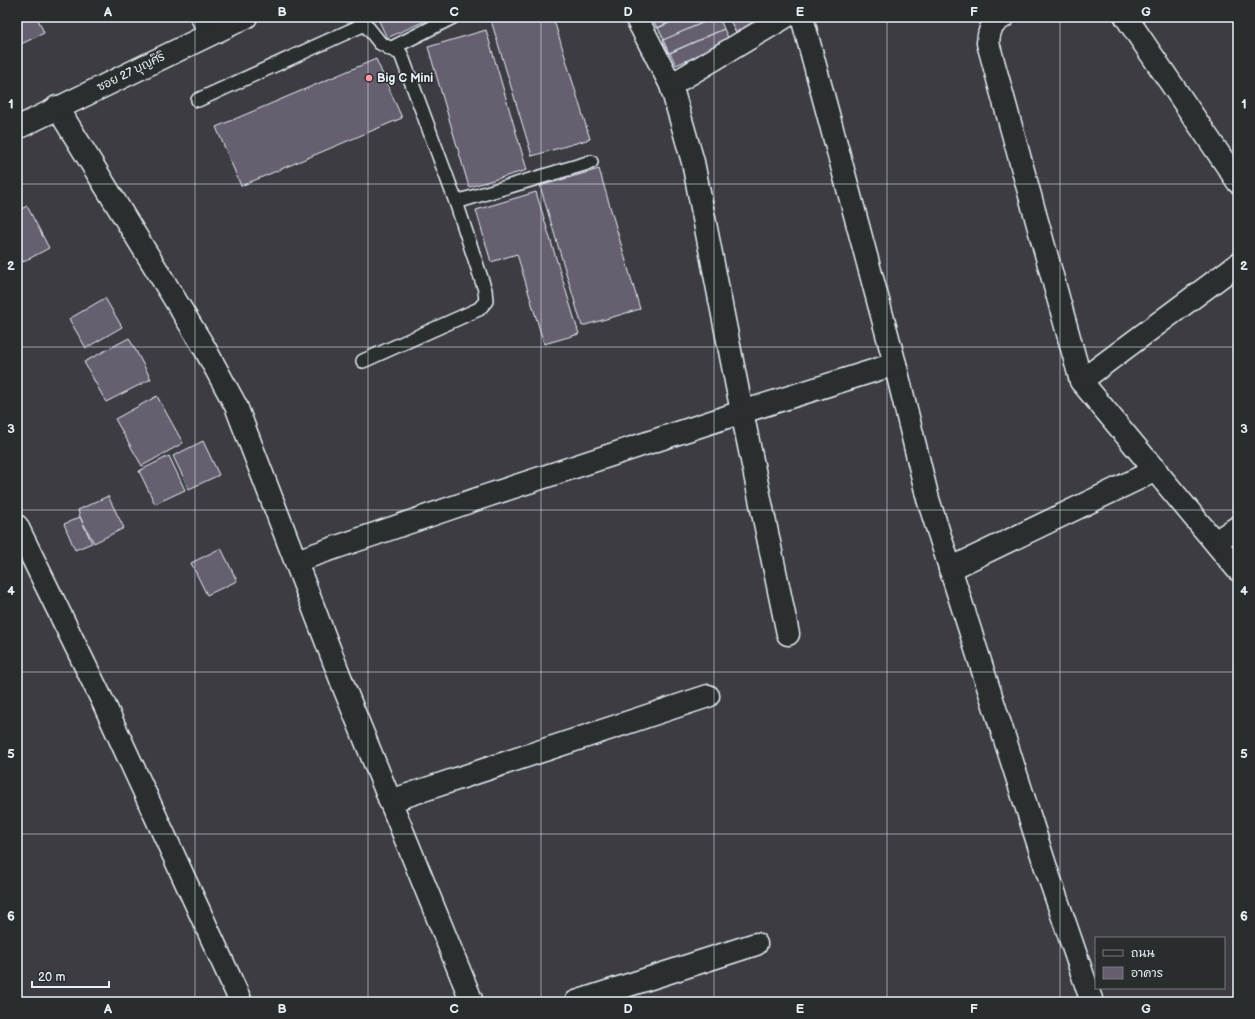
<svg xmlns="http://www.w3.org/2000/svg" width="1255" height="1019" font-family="'Balsamiq Sans','Playpen Sans Thai',sans-serif">
<style>
.building{fill:#665e6f;stroke:#e8f1f8}
.lines{fill:none;stroke-linecap:round;stroke-linejoin:round}
.lane-casing{stroke:#e8f1f8;stroke-width:16}
.street-casing{stroke:#e8f1f8;stroke-width:25}
.lane{stroke:#2a2d2e;stroke-width:13}
.street{stroke:#2a2d2e;stroke-width:22}
.grid{fill:none;stroke:#e8f1f8;stroke-width:1;stroke-opacity:0.55}
.poi-dot{fill:#ff9aa2;stroke:#2a2d2e;stroke-width:1.5}
.labels{text-anchor:middle;dominant-baseline:central;stroke-width:3;stroke-linejoin:round;paint-order:stroke}
.street-label{font-size:12px;fill:#e8f1f8;stroke:#2a2d2e}
.poi-label{font-size:12px;font-weight:bold;fill:#e8f1f8;stroke:#2a2d2e;text-anchor:start}
.neatline{fill:none;stroke:#e8f1f8;stroke-width:1.5}
.grid-label{font-size:13px;text-anchor:middle;font-weight:bold;fill:#e8f1f8}
</style>
<rect width="100%" height="100%" fill="#3c3c42"/>
<filter id="ink" filterUnits="userSpaceOnUse"><feTurbulence type="fractalNoise" baseFrequency=".025" numOctaves="2"/><feDisplacementMap in="SourceGraphic" scale="8" xChannelSelector="R" yChannelSelector="G"/><feConvolveMatrix kernelMatrix="1 2 1 2 8 2 1 2 1" color-interpolation-filters="sRGB"/></filter>
<g filter="url(#ink)">
<g class="building">
<polygon points="17,17 37,17 44,33 17,46"/>
<polygon points="377,17 434,17 387,38"/>
<polygon points="490,17 553,17 590,139 532,156"/>
<polygon points="652,17 682,17 657,28"/>
<polygon points="683,17 716,17 664,40 658,28"/>
<polygon points="716,17 719,17 724,29 669,53 663,40"/>
<polygon points="728,17 777,17 739,38"/>
<polygon points="724,29 730,42 676,65 670,53"/>
<polygon points="486,30 527,170 469,187 428,47"/>
<polygon points="376,59 402,118 241,186 216,127"/>
<polygon points="599,169 640,309 582,326 540,186"/>
<polygon points="536,192 579,334 544,344 517,254 491,262 476,210"/>
<polygon points="27,206 49,248 23,262 17,251 17,211"/>
<polygon points="105,298 122,327 86,348 69,319"/>
<polygon points="129,338 151,379 106,402 84,362"/>
<polygon points="157,396 183,443 142,466 115,419"/>
<polygon points="203,441 219,475 189,489 173,456"/>
<polygon points="169,456 185,490 155,504 139,471"/>
<polygon points="108,496 124,528 94,543 80,517 78,510"/>
<polygon points="80,517 92,543 75,550 64,524"/>
<polygon points="221,548 237,581 207,595 191,563"/>
</g>
<g class="lines">
<defs>
<g id="lane">
<polyline points="361,17 365,24 380,43 401,54 456,202 485,290 486,301 479,309 363,361"/>
<polyline points="390,49 453,17"/>
<polyline points="198,100 365,24"/>
<polyline points="456,202 591,162"/>
</g>
<g id="street">
<polyline points="202,17 210,34"/>
<polyline points="636,17 671,85 693,162 742,412 788,634"/>
<polyline points="802,17 895,364 928,499 1047,871 1092,1002"/>
<path d="M1003,17C991,24 989,30 988,43L1081,381L1238,570"/>
<polyline points="1126,17 1238,182"/>
<polyline points="671,85 785,17"/>
<polyline points="57,107 204,347 236,406 345,690 472,1002"/>
<polyline points="17,128 246,17"/>
<polyline points="1081,381 1238,264"/>
<polyline points="17,526 104,704 241,1002"/>
<polyline points="1215,542 1238,527"/>
<polyline points="296,561 486,496 742,412 895,364"/>
<polyline points="950,569 1156,470"/>
<polyline points="390,801 708,696"/>
<polyline points="576,1002 756,944"/>
</g>
</defs>
<use href="#lane" class="lane-casing"/>
<use href="#street" class="street-casing"/>
<use href="#lane" class="lane"/>
<use href="#street" class="street"/>
</g>
</g>
<path class="grid" d="M195,17V1002M368,17V1002M541,17V1002M714,17V1002M887,17V1002M1060,17V1002M17,184H1238M17,347H1238M17,510H1238M17,672H1238M17,834H1238"/>
<circle class="poi-dot" cx="369" cy="78" r="4"/>
<g class="labels">
<g class="street-label">
<text transform="translate(131 72) rotate(-26)">ซอย 27 บุญศิริ</text>
</g>
<g class="poi-label">
<text x="377" y="78">Big C Mini</text>
</g>
</g>
<rect width="1255" height="1019" fill="none" stroke="#2a2d2e" stroke-width="44"/>
<rect x="1095" y="937" width="130" height="52" fill="#2a2d2e" stroke="#767b7f"/>
<rect x="1103" y="950" width="20" height="6" fill="#2a2d2e" stroke="#767b7f"/>
<text x="1131" y="957" font-size="12" fill="#e8f1f8">ถนน</text>
<rect x="1103" y="967" width="20" height="12" fill="#665e6f" stroke="#767b7f"/>
<text x="1131" y="977" font-size="12" fill="#e8f1f8">อาคาร</text>
<path d="M32 981v6h77v-6" fill="none" stroke="#e8f1f8" stroke-width="2"/>
<text x="38" y="981" font-size="12" fill="#e8f1f8" stroke="#2a2d2e" stroke-width="3" paint-order="stroke">20 m</text>
<rect x="22" y="22" width="1211" height="975" class="neatline"/>
<g class="grid-label">
<text x="108" y="16">A</text>
<text x="282" y="16">B</text>
<text x="454" y="16">C</text>
<text x="628" y="16">D</text>
<text x="800" y="16">E</text>
<text x="974" y="16">F</text>
<text x="1146" y="16">G</text>
<text x="11" y="108">1</text>
<text x="1244" y="108">1</text>
<text x="11" y="270">2</text>
<text x="1244" y="270">2</text>
<text x="11" y="433">3</text>
<text x="1244" y="433">3</text>
<text x="11" y="595">4</text>
<text x="1244" y="595">4</text>
<text x="11" y="758">5</text>
<text x="1244" y="758">5</text>
<text x="11" y="920">6</text>
<text x="1244" y="920">6</text>
<text x="108" y="1013">A</text>
<text x="282" y="1013">B</text>
<text x="454" y="1013">C</text>
<text x="628" y="1013">D</text>
<text x="800" y="1013">E</text>
<text x="974" y="1013">F</text>
<text x="1146" y="1013">G</text>
</g>
</svg>
